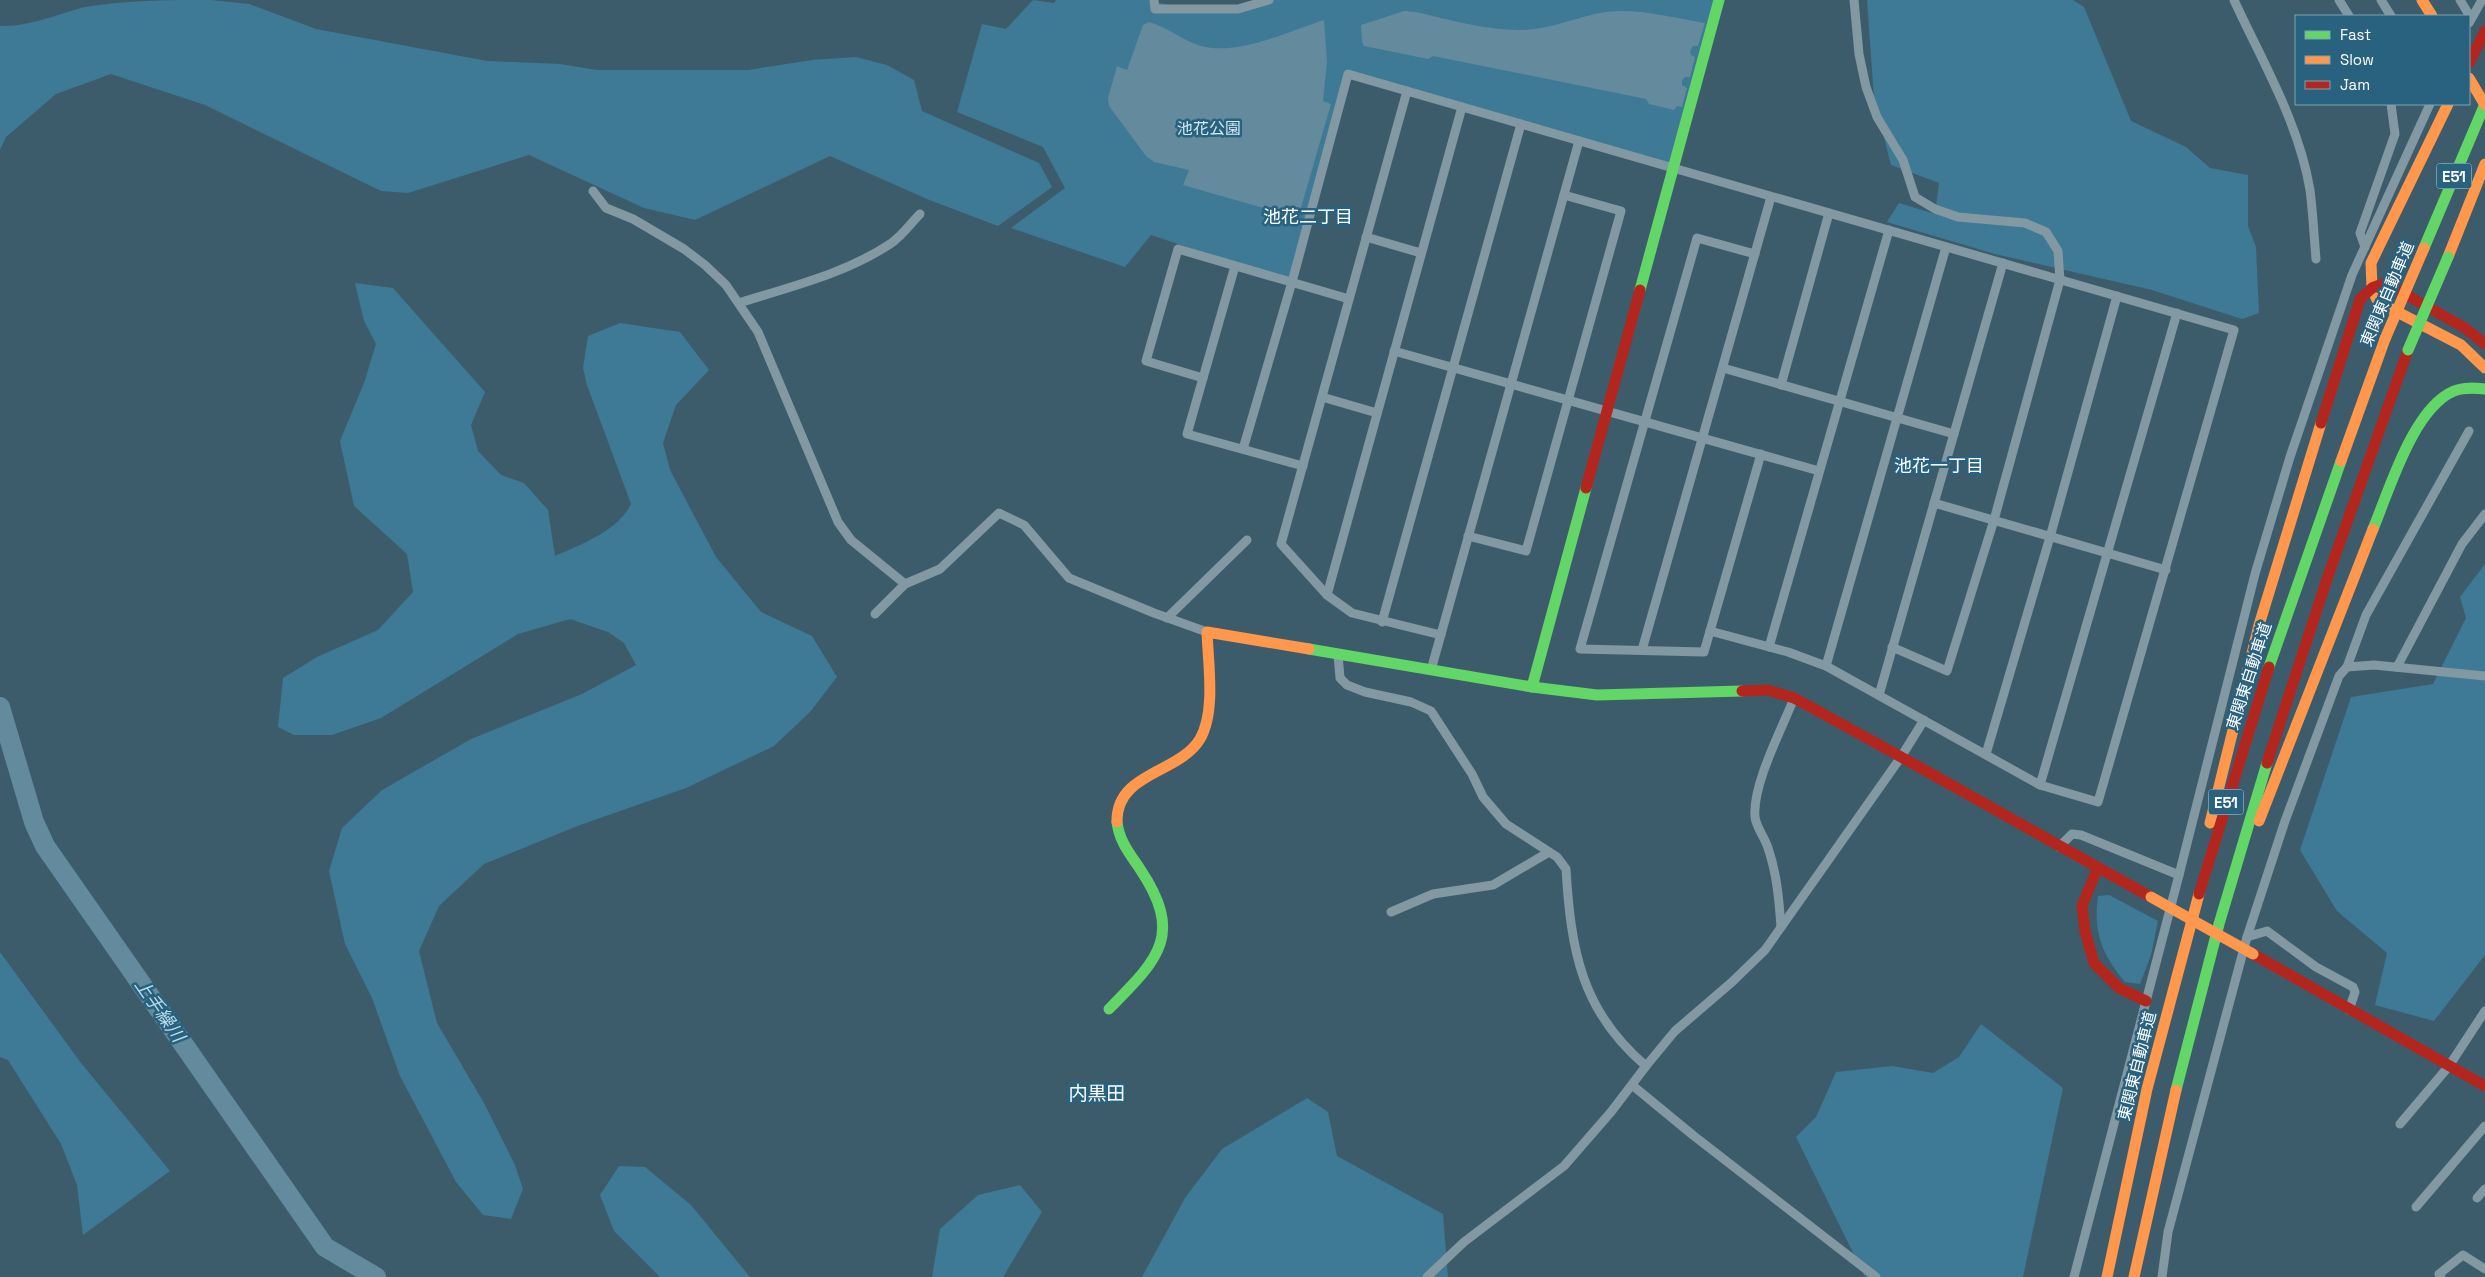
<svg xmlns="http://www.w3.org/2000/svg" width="2485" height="1277" font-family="'Space Grotesk','Noto Sans JP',sans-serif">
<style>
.green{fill:#3e7995}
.water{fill:#638a9d}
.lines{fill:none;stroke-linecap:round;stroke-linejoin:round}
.river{stroke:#638a9d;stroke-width:20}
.street{stroke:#8298a2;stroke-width:9}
.fast{stroke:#63d668;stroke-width:11}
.slow{stroke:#ff974d;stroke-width:11}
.jam{stroke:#b3261e;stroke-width:11}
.fast-bridge{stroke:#63d668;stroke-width:11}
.slow-bridge{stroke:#ff974d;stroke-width:11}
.labels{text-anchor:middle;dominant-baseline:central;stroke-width:5;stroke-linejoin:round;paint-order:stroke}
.shield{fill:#29627f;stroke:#bfd0d9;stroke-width:1}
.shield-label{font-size:15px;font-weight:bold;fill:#fff}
.park-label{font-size:16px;fill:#d3e9f4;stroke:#29627f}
.street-label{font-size:16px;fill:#fff;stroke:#29627f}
.neighbourhood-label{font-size:18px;fill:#fff;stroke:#29627f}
.water-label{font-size:18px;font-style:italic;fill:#bbdded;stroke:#29627f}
.quarter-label{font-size:19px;fill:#fff;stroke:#29627f}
</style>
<rect width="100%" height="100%" fill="#3d5c6b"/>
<g class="green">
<path d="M211,0L249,4L316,29L487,61L560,64L597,70H748L812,60L856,57L887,65L914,80L922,111L1039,163L1052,187L998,226L927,199L830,156L695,220L644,208L529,155L408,193L381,191L205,105L111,74L56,94L6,137L0,150V26C30,27 57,14 85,7C126,0 169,0 211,0Z"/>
<polygon points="1033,0 1054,3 1056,0 1154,0 1154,2 1193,9 1238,9 1269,0 1719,0 1675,169 1349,74 1292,282 1151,235 1125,267 1011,228 1065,188 1043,147 957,112 982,24 1006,29"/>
<polygon points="1867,0 2073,0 2084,7 2131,121 2186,147 2210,168 2248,175 2248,226 2256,247 2259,313 2242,319 2152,290 1995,254 1887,222 1899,203 1935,214 1939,183 1891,165 1874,98"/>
<path d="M355,283L393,288L485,392L471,425L478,451L501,475L524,483L548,510L555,556C582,544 618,531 631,504L587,385L583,368L588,336L620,323L680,332L709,370L676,405L663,443L670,470L716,557L761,612L812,636L837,677L810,712L774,746L686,788L580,825L484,864L439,906L419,951L437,1023L484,1103L515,1165L523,1189L511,1219L483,1215L456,1182L400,1076L372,998L345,944L329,871L342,828L382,790L471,739L582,694L636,665L624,643L608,632L570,619L518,634L381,718L332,735H294L278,727L283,678L317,657L378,630L413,592L407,554L354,506L340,441L364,383L376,344L364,321Z"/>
<polygon points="2485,564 2485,955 2434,1021 2375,1005 2387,953 2337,911 2300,850 2351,697 2433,684 2466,618 2460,597"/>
<path d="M2109,895L2158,921L2151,955L2140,984L2125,982C2102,955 2093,932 2098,896Z"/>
<polygon points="0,952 81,1063 170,1171 83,1235 77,1185 61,1144 8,1060 0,1057"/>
<polygon points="1981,1024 2063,1088 2023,1277 1865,1277 1796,1137 1816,1117 1836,1072 1892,1066 1933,1073 1959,1057"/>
<polygon points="1307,1098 1328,1112 1337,1156 1443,1214 1448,1277 1142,1277 1185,1198 1222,1149"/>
<polygon points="619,1166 645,1167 691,1205 750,1277 660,1277 614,1231 600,1195"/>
<polygon points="1020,1185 1042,1212 1003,1277 932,1277 940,1229 978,1195"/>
</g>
<g class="water">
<path d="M1404,11L1416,12C1451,20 1484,30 1521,30C1550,30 1578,16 1606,12C1639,8 1673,18 1705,23L1698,46H1693L1690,51L1691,55L1695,57L1690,77H1685L1682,80V85L1687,88L1682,107L1677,106L1674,110L1649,104L1646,99L1433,56L1428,59L1364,46L1362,42L1361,25Z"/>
<path d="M1324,20L1327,62L1323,101L1331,104L1298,218L1183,185L1189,170L1154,162L1146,156L1109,106L1108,98L1117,66L1127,70L1143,25L1149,22C1168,27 1183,41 1201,46C1238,56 1289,31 1324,20Z"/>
</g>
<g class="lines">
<polyline class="river" points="0,707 34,822 45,846 325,1247 376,1277"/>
<g class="street">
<polyline points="1154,0 1155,9 1238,9 1269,0"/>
<polyline points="1854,0 1859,54 1866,87 1877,117 1903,160 1915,197 1935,209 1958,217 2025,223 2046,232 2058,251 2060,280 1994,520 1947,671 1892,647"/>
<path d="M2234,0C2262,61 2299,123 2310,190C2313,213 2314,236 2316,259"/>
<polyline points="2339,0 2349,16"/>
<polyline points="2381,0 2391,16"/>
<polyline points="2460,0 2471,18"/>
<polyline points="2469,23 2482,0"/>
<polyline points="1407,91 1281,544 1327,595 1352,613 1441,635"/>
<polyline points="593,191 606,208 633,219 684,249 705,265 726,285 758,332 838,522 851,540 905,584"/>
<polyline points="1366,237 1421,253"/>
<polyline points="2365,247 2360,233 2395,134 2391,104"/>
<polyline points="1755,254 1697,238 1580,649 1704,652 1761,454"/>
<polyline points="1235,266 1187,434 1303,466"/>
<path d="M739,303C789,287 845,274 890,244C901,237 910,224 920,214"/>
<polyline points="1394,351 1819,471"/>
<polyline points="1723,368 1954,434"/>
<polyline points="1203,378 1146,361 1178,249 1349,299"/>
<polyline points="1781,385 1829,213"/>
<polyline points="1322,397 1377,413"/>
<polyline points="1243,449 1292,282 1348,74 2234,330 2098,802 2040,785 1826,666 1788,652 1710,631"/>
<polyline points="1934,503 2166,570"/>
<polyline points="1468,536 1526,551 1621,211 1564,195"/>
<polyline points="1327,595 1462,107"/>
<polyline points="875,614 905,584 940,569 999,513 1024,525 1069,578 1154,613 1207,632"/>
<polyline points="1167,618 1247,540"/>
<polyline points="1382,622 1521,124"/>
<polyline points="1769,647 1889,230"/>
<polyline points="1642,650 1771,197"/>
<path d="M1338,655L1340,678L1347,685L1365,692L1411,702L1431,711L1472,774L1483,797L1506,824L1557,857L1566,869C1571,950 1581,1011 1646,1066"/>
<polyline points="1826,666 1946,247"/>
<polyline points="2347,667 2366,615 2469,431"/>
<polyline points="2397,667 2462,544 2485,514"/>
<polyline points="1431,670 1579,141"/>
<polyline points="1879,695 2003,263"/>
<polyline points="1986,754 2050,537 2117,296"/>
<polyline points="2040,785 2177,313"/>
<polyline points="2059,847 2072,834 2081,835 2179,875"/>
<polyline points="1391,912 1433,894 1493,885 1549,852"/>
<path d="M1781,927C1779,900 1777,874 1768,848C1765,838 1756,827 1755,817C1752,785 1782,729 1794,698"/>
<polyline points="2247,937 2267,931 2316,967 2353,987 2355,992 2349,1010"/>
<polyline points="1632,1085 1694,1136 1876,1277"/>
<polyline points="2400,1124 2449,1066 2485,1011"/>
<polyline points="2477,1198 2485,1189"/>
<polyline points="2416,1207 2485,1126"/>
<polyline points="1427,1277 1464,1242 1564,1166 1611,1112 1646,1066 1675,1031 1732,982 1765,950 1901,757 1924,720"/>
<polyline points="2074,1277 2179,875 2255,574 2290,457 2352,275 2430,104"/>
<polyline points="2162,1277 2168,1232 2247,937 2285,821 2339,676 2347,667 2374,665 2485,676"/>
<polyline points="2441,1277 2439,1274 2463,1255 2485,1269"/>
</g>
<g class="fast">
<polyline points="2424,248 2485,104"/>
<polyline points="1640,290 1719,0"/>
<path d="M2373,529C2389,491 2413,408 2454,391C2464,387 2475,388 2485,389"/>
<polyline points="1309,649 1532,687 1597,695 1742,691"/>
<polyline points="2269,667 2341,461"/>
<polyline points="1532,687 1586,488"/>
<path d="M1109,1009C1157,960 1185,936 1140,869C1130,854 1119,841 1117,822"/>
<polyline points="2176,1090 2219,924 2267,763"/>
</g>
<g class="slow">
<polyline points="2422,0 2432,16"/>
<polyline points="2448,104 2371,263 2372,288 2378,302 2461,345 2485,368"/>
<polyline points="2448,257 2485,164"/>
<polyline points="2341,461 2385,339"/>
<polyline points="2259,821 2373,529"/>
<path d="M1117,822C1116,772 1179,774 1200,739C1216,712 1208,662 1207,632L1309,649"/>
<polyline points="2210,823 2259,625 2321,423"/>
<polyline points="2107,1277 2147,1089 2199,894"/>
<polyline points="2134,1277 2176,1090"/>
</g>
<g class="jam">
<polyline points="2469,63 2485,31"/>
<polyline points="2321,423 2360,299 2372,288 2385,283 2465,328 2485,344"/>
<polyline points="1586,488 1640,290"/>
<path d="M1742,691L1768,690L1794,698C1914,763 2032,831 2151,897"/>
<polyline points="2267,763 2327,579 2408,350"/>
<polyline points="2097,869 2082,906 2085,931 2094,963 2119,988 2146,1001"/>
<polyline points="2199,894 2269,667"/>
<polyline points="2253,954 2485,1086"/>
</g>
<polyline class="fast-bridge" points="2408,350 2448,257"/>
<g class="slow-bridge">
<polyline points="2469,78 2485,105"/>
<polyline points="2385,339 2424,248"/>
<polyline points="2151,897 2253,954"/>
</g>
</g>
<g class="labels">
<g class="shield">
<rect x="2436.5" y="163.5" width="35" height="25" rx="4"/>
<rect x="2208.5" y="789.5" width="35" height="25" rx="4"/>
</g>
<g class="shield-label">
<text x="2454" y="176">E51</text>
<text x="2226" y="802">E51</text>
</g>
<g class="park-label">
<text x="1209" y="128">池花公園</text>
</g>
<g class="street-label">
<text transform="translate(2387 294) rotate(-67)">東関東自動車道</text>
<text transform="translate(2249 676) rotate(-72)">東関東自動車道</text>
<text transform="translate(2137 1066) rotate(-76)">東関東自動車道</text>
</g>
<g class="neighbourhood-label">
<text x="1308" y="216">池花二丁目</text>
<text x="1939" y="465">池花一丁目</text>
</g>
<g class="water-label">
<text transform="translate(160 1010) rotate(55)">上手繰川</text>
</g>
<g class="quarter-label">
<text x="1097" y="1093">内黒田</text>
</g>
</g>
<rect x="2295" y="15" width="175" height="90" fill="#29627f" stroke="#7fa1b2"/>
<rect x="2305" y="31" width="25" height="8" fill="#63d668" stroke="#7fa1b2"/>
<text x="2340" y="40" font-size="15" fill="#ffffff">Fast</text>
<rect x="2305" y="56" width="25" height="8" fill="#ff974d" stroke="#7fa1b2"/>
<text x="2340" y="65" font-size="15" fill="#ffffff">Slow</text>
<rect x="2305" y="81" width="25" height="8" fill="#b3261e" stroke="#7fa1b2"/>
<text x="2340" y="90" font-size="15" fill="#ffffff">Jam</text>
</svg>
